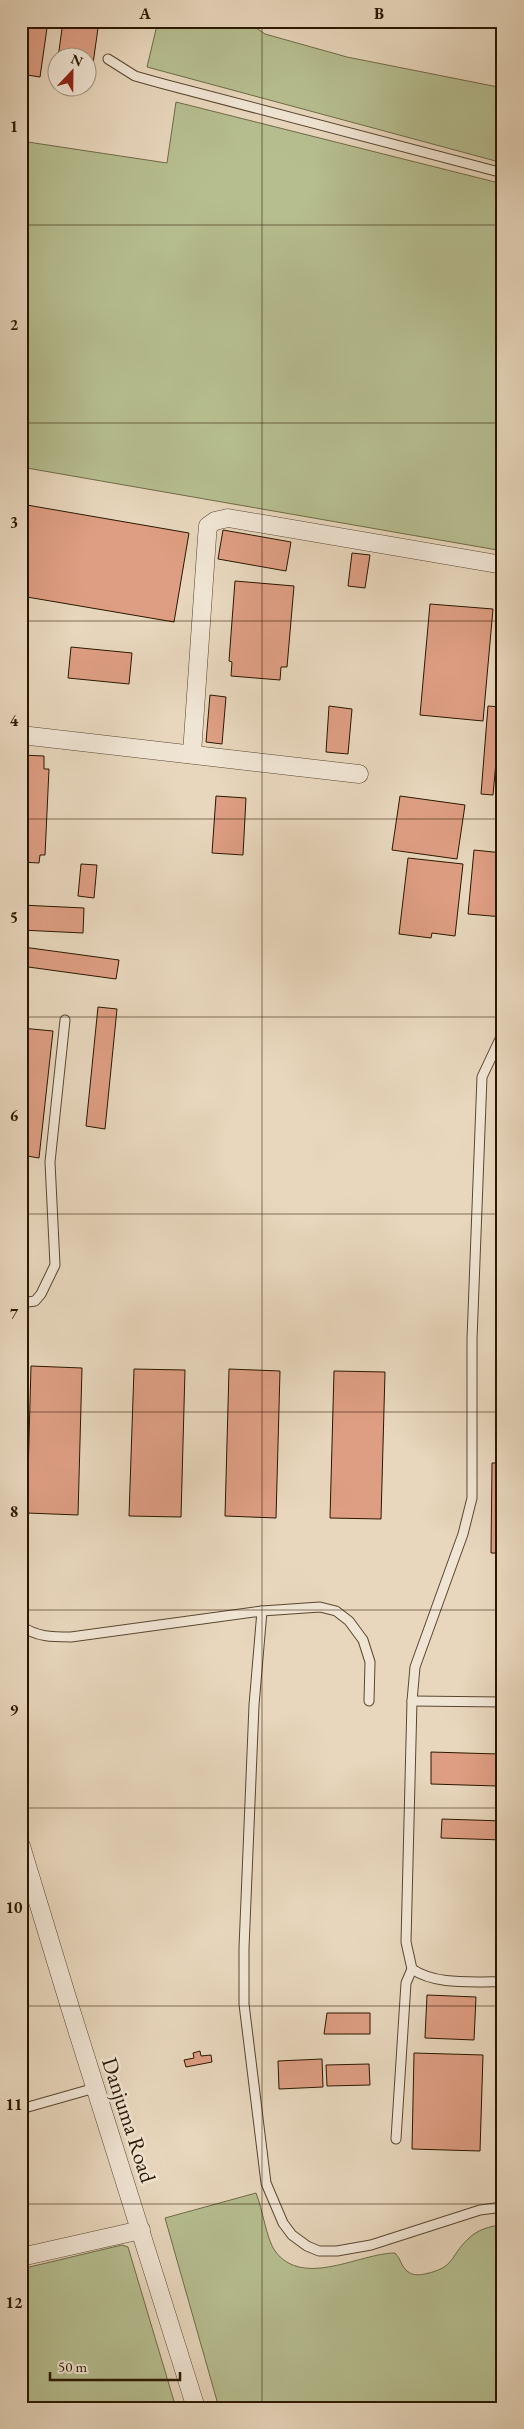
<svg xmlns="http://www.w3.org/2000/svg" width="524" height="2429" font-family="'EB Garamond',serif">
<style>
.green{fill:#b6be90;stroke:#706a48}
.building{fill:#de9e83;stroke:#2b1700}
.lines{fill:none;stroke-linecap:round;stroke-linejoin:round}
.lane-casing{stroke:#5a472f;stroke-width:11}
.street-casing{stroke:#5a472f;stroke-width:19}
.lane{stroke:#f0e5d4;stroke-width:9}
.street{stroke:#f0e5d4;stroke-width:18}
.grid{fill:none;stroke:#2b1700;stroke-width:1;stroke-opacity:0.55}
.labels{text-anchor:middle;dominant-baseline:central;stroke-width:5;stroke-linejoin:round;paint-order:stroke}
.street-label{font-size:22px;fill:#2b1700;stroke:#f0e5d4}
.neatline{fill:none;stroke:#2b1700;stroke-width:2}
.grid-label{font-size:16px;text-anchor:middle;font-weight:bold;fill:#2b1700}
</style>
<rect width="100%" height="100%" fill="#e8d7bd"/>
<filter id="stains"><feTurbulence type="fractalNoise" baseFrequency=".004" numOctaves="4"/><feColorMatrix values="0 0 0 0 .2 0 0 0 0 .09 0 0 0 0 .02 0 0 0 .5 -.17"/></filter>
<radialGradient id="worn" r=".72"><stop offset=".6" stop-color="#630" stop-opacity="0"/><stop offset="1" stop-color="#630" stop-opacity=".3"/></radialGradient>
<g class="green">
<polygon points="158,21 246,21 265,34 347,57 503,88 503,163 147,67"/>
<polygon points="176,102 503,184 501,210 503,211 503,551 21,467 21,141 167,163"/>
<path d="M256,2193C263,2210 266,2238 275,2251C303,2289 360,2253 395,2253C401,2259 401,2266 407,2271C413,2276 419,2275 425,2274C456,2267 449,2257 468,2239C478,2229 489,2227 503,2224V2408H219L165,2218Z"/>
<polygon points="122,2245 128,2247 176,2408 21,2408 21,2269"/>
</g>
<g class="building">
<polygon points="21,21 48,21 40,77 21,74"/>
<polygon points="63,21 99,21 90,85 88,85 88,58 58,58"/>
<polygon points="21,504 189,533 174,622 21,596"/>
<polygon points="223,530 291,542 286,571 218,559"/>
<polygon points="352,553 370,555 365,588 348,586"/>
<polygon points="235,581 294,586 287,667 281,667 280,680 231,676 232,662 229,661"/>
<polygon points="430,604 493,609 483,721 420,715"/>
<polygon points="71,647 132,653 129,684 68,678"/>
<polygon points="210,695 226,697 222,744 206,742"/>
<polygon points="329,706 352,709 348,754 326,752"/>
<polygon points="488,706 501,707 493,795 481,794"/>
<polygon points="21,755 44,756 44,769 49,769 45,855 40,855 39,863 21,862"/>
<polygon points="216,796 246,798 243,855 212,853"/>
<polygon points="400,796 465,805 457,859 392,850"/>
<polygon points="474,850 503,853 503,917 468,914"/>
<polygon points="408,858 463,864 455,936 432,933 431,938 399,934"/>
<polygon points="81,864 97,865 94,898 78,896"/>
<polygon points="21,905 84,908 83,933 21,930"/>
<polygon points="23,947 119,960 116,979 21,966"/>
<polygon points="98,1007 117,1009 105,1129 86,1126"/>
<polygon points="21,1028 53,1031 39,1158 21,1155"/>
<polygon points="503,1118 503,1217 501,1217"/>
<polygon points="31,1366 82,1368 78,1515 27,1513"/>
<polygon points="134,1369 185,1370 181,1517 129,1516"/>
<polygon points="229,1369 280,1371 276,1518 225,1516"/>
<polygon points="334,1371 385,1372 381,1519 330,1518"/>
<polygon points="492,1463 503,1463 503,1691 496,1691 498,1553 491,1553"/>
<polygon points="431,1752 498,1754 497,1786 431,1784"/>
<polygon points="442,1819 503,1821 503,1840 441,1838"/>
<polygon points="427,1995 476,1997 474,2040 425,2038"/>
<polygon points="327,2013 370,2013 370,2034 324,2034"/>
<polygon points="200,2051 201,2056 211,2055 212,2062 186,2067 184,2060 194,2058 193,2053"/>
<polygon points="414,2053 483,2055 480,2151 412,2149"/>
<polygon points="322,2059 323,2087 279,2089 278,2061"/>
<polygon points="369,2064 370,2085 327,2086 326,2065"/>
</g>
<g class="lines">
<defs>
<g id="lane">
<polyline points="108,59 135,76 160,83 503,173"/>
<path d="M503,1039L499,1041L482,1077L472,1339V1498L463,1534L415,1667L412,1701L406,1942L412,1969C437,1986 474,1981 503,1982"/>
<polyline points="21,1303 35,1301 41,1294 55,1265 50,1162 65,1020"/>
<polyline points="262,1611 254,1705 244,1948 244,2004 266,2183 283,2223 292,2235 307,2246 319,2251 337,2251 371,2245 480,2210 503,2207"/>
<path d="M21,1626C37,1637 52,1637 71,1637L262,1611L320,1607L336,1611L349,1621L363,1640L370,1662L369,1701"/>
<polyline points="412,1701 503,1702"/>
<polyline points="21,2109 95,2088"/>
<polyline points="396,2139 406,1983 412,1969"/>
</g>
<g id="street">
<polyline points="21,735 359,774"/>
<polyline points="192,753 207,537 208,526 215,521 228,518 503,565"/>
<polyline points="21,1846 69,2004 196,2408"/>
<polyline points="21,2257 141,2230"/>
</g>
</defs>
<use href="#lane" class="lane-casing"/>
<use href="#street" class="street-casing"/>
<use href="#lane" class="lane"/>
<use href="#street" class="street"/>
</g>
<path class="grid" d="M262,21V2408M21,225H503M21,423H503M21,621H503M21,819H503M21,1017H503M21,1214H503M21,1412H503M21,1610H503M21,1808H503M21,2006H503M21,2204H503"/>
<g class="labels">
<g class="street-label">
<text transform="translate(129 2120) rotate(72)">Danjuma Road</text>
</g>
</g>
<rect width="524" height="2429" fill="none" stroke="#e8d7bd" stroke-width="55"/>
<g transform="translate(72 72) rotate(22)"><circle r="24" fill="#f0e5d4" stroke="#a1937f"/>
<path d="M0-4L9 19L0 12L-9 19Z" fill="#8f2418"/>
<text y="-8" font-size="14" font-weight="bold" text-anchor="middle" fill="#2b1700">N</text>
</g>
<path d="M50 2372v8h130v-8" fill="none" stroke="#2b1700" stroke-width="2.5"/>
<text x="58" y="2372" font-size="15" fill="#2b1700" stroke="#f0e5d4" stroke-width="4" paint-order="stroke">50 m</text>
<rect x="28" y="28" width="468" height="2374" class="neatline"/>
<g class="grid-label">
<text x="145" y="19">A</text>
<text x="379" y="19">B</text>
<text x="14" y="132">1</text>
<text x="14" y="330">2</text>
<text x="14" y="528">3</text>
<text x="14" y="726">4</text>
<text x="14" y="923">5</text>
<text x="14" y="1121">6</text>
<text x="14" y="1319">7</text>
<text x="14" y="1517">8</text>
<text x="14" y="1715">9</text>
<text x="14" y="1913">10</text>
<text x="14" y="2110">11</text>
<text x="14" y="2308">12</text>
</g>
<rect width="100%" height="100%" filter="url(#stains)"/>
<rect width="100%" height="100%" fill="url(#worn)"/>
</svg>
